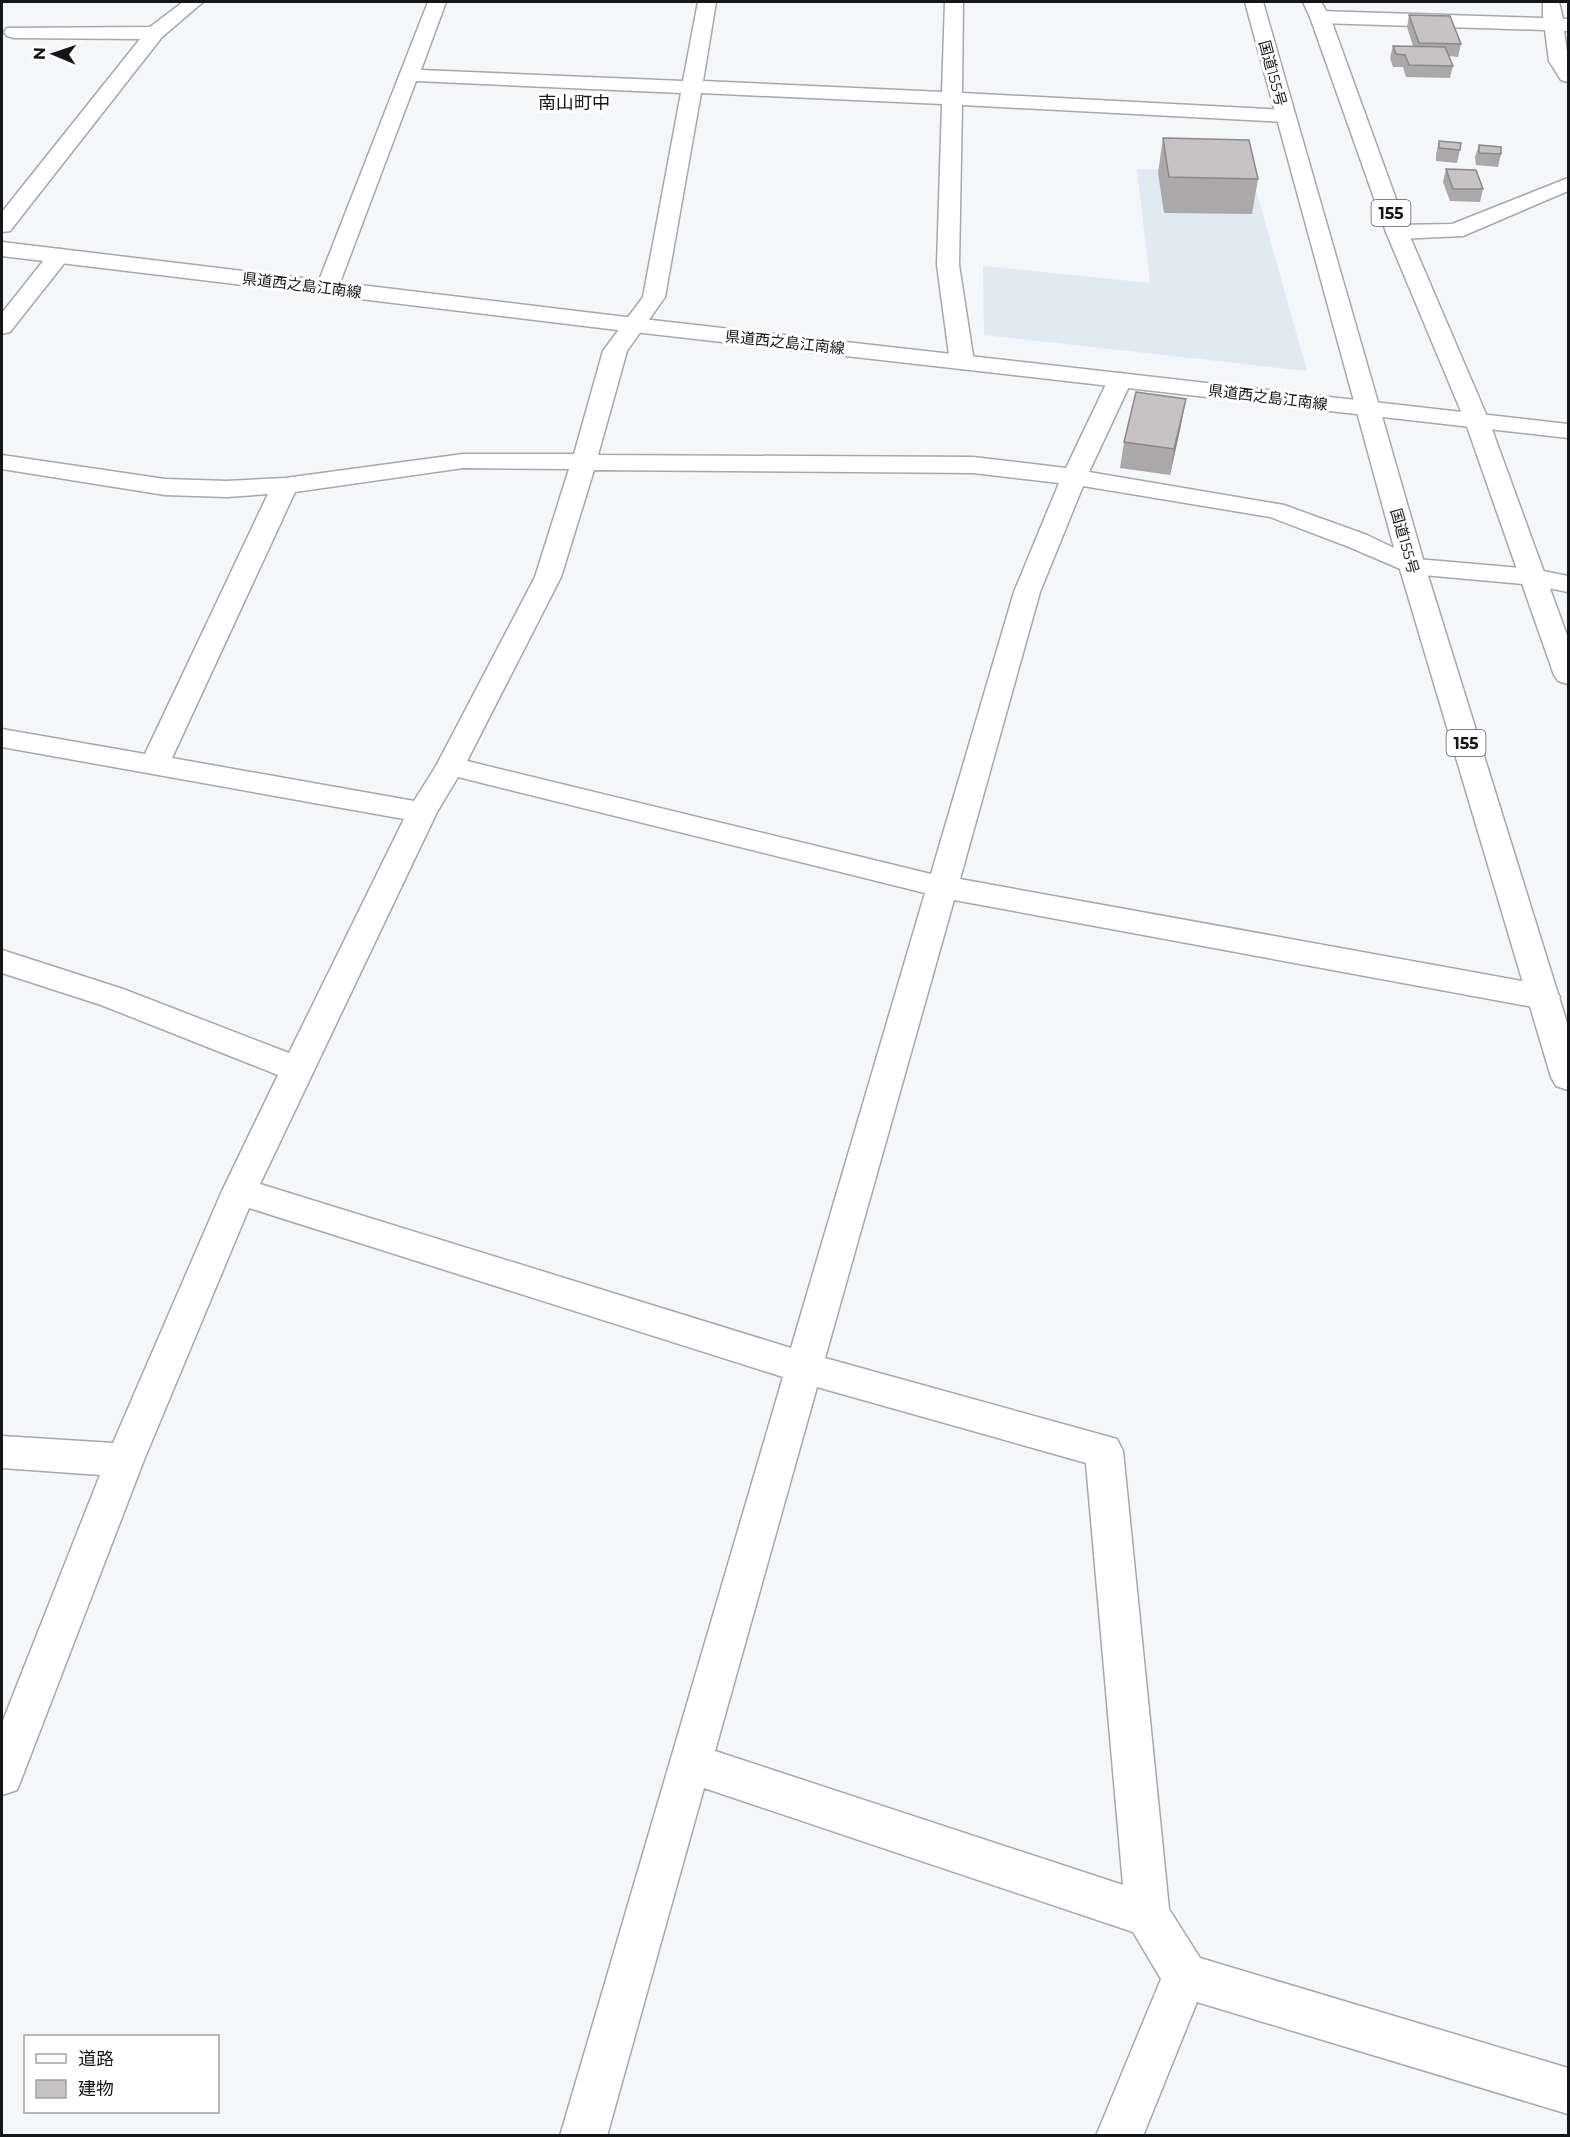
<svg xmlns="http://www.w3.org/2000/svg" width="1570" height="2137" font-family="Montserrat,'Noto Sans JP',sans-serif">
<style>
.built{fill:#e1e9f2}
.lines{fill:none;stroke-linecap:round;stroke-linejoin:round}
.minor-casing{stroke:#a6a8ab;stroke-width:3}
.major-casing{stroke:#a6a8ab;stroke-width:3}
.highway-casing{stroke:#a6a8ab;stroke-width:3}
.minor{fill:#fff;fill-rule:evenodd}
.major{fill:#fff;fill-rule:evenodd}
.highway{fill:#fff;fill-rule:evenodd}
.wall{fill:#aba8a9}
.shaded-wall{fill:#8b888a}
.building{fill:#c7c3c5;stroke:#8b888a;stroke-width:1.5}
.labels{text-anchor:middle;dominant-baseline:central;stroke-width:6;stroke-linejoin:round;paint-order:stroke}
.far-street-label{font-size:15px;fill:#151617;stroke:#fff}
.shield{fill:#fff;stroke:#5b5c5d;stroke-width:1.5}
.shield-label{font-size:16px;font-weight:bold;fill:#151617}
.far-quarter-label{font-size:18px;fill:#151617;stroke:#fff}
</style>
<rect width="100%" height="100%" fill="#f4f6fa"/>
<polygon class="built" points="1137,169 1251,172 1307,371 984,335 983,266 1150,283"/>
<g class="lines">
<defs>
<g id="minor">
<polygon points="183,2 203,2 162,37 10,231 2,232 2,212 140,39 14,38 7,36 4,32 7,28 150,27"/>
<path d="M428,2H446L421,70L683,81L698,2H716L703,81L942,92L945,2H963L962,93L1285,110L1292,112L1295,116L1292,120L1285,122L962,105L959,265L974,362L970,367L962,369L954,367L950,362L937,265L942,104L701,93L665,297L627,351L598,455L973,457L1066,468L1108,380L1112,375L1120,373L1128,375L1132,380L1089,472L1284,505L1367,535L1417,559L1533,569L1568,576V592L1533,585L1412,574L1349,547L1270,517L1083,486L1040,592L960,879L1544,985L1555,989L1560,997L1555,1005L1544,1009L954,900L825,1358L1117,1439L1123,1451L1169,1909L1200,1958L1568,2068V2114L1197,2002L1143,2136H1096L1161,1979L1133,1932L704,1788L607,2136H560L783,1377L249,1208L144,1460L23,1775L17,1790L2,1795V1723L100,1475L2,1468V1436L113,1443L222,1191L278,1075L101,1005L2,973V950L123,989L289,1053L404,819L2,747V729L145,754L268,494L227,497L165,495L2,469V455L165,479L227,481L285,478L463,454H574L603,351L643,297L681,93L416,81L338,288L335,293L327,295L319,293L316,288ZM463,468L569,469L535,577L436,766L414,801L172,758L295,492ZM594,470L973,473L1059,483L1014,592L931,874L467,761L561,577ZM458,777L925,893L791,1348L260,1184L437,812ZM817,1387L1086,1463L1123,1885L715,1751Z"/>
<polygon points="1543,2 1559,2 1563,19 1568,19 1568,31 1564,31 1568,59 1568,82 1561,80 1549,61 1545,30 1320,23 1313,21 1310,17 1313,13 1320,11 1543,18"/>
<polygon points="1568,178 1568,191 1463,236 1397,239 1389,237 1386,232 1389,227 1397,225 1452,224"/>
<polygon points="59,249 67,251 70,256 10,332 2,334 2,313 51,251"/>
</g>
<polygon id="major" points="2,242 634,318 1568,424 1568,438 634,332 2,256"/>
<g id="highway">
<polygon points="1245,2 1263,2 1425,566 1568,1026 1568,1090 1556,1086 1551,1077 1399,566"/>
<polygon points="1303,2 1321,2 1330,17 1408,232 1489,421 1568,638 1568,684 1558,681 1554,675 1465,421 1386,232 1310,17"/>
</g>
</defs>
<use href="#minor" class="minor-casing"/>
<use href="#major" class="major-casing"/>
<use href="#highway" class="highway-casing"/>
<use href="#minor" class="minor"/>
<use href="#major" class="major"/>
<use href="#highway" class="highway"/>
</g>
<g class="wall">
<polygon points="1409,15 1461,44 1458,57 1449,56 1453,66 1450,78 1406,77 1403,67 1393,67 1390,58 1393,46 1413,46 1407,27"/>
<polygon points="1163,138 1258,179 1252,214 1164,213 1158,173"/>
<polygon points="1439,141 1460,150 1457,163 1436,161 1436,154"/>
<polygon points="1479,145 1501,154 1498,167 1476,165 1475,157"/>
<polygon points="1446,169 1483,189 1480,202 1450,201 1443,182"/>
<polygon points="1181,425 1170,475 1120,468 1124,442"/>
</g>
<polygon class="shaded-wall" points="1186,399 1181,425 1170,475 1174,449"/>
<g class="building">
<polygon points="1409,15 1450,16 1461,44 1419,43"/>
<polygon points="1393,46 1445,47 1453,66 1409,65 1405,55 1396,54"/>
<polygon points="1163,138 1249,140 1258,179 1169,177"/>
<polygon points="1439,141 1461,143 1460,150 1439,148"/>
<polygon points="1479,145 1501,147 1501,154 1479,153"/>
<polygon points="1446,169 1476,170 1483,189 1453,189"/>
<polygon points="1136,392 1186,399 1174,449 1124,442"/>
</g>
<g class="labels">
<g class="far-street-label">
<text transform="translate(1273 73) rotate(75)">国道155号</text>
<text transform="translate(302 285) rotate(7)">県道西之島江南線</text>
<text transform="translate(785 342) rotate(6)">県道西之島江南線</text>
<text transform="translate(1268 397) rotate(7)">県道西之島江南線</text>
<text transform="translate(1405 541) rotate(74)">国道155号</text>
</g>
<g class="shield">
<rect x="1371.5" y="200" width="39" height="26" rx="4.5"/>
<rect x="1446.5" y="730" width="39" height="26" rx="4.5"/>
</g>
<g class="shield-label">
<text x="1391" y="213">155</text>
<text x="1466" y="743">155</text>
</g>
<g class="far-quarter-label">
<text x="574" y="103">南山町中</text>
</g>
</g>
<rect width="1570" height="2137" fill="none" stroke="#151617" stroke-width="6"/>
<rect x="24" y="2035" width="195" height="78" fill="#ffffff" stroke="#a1a2a2" stroke-width="1.5"/>
<rect x="36" y="2054" width="30" height="9" fill="#ffffff" stroke="#a1a2a2" stroke-width="1.5"/>
<text x="78" y="2065" font-size="18" fill="#151617">道路</text>
<rect x="36" y="2080" width="30" height="18" fill="#c7c3c5" stroke="#a1a2a2" stroke-width="1.5"/>
<text x="78" y="2095" font-size="18" fill="#151617">建物</text>
<g transform="translate(54 54) rotate(272)" stroke="#ffffff" stroke-width="4.5" paint-order="stroke">
<path d="M0-4.5L10 22L0 15L-10 22Z" fill="#151617"/>
<text y="-9" font-size="16" font-weight="bold" text-anchor="middle" fill="#151617">N</text>
</g>
</svg>
